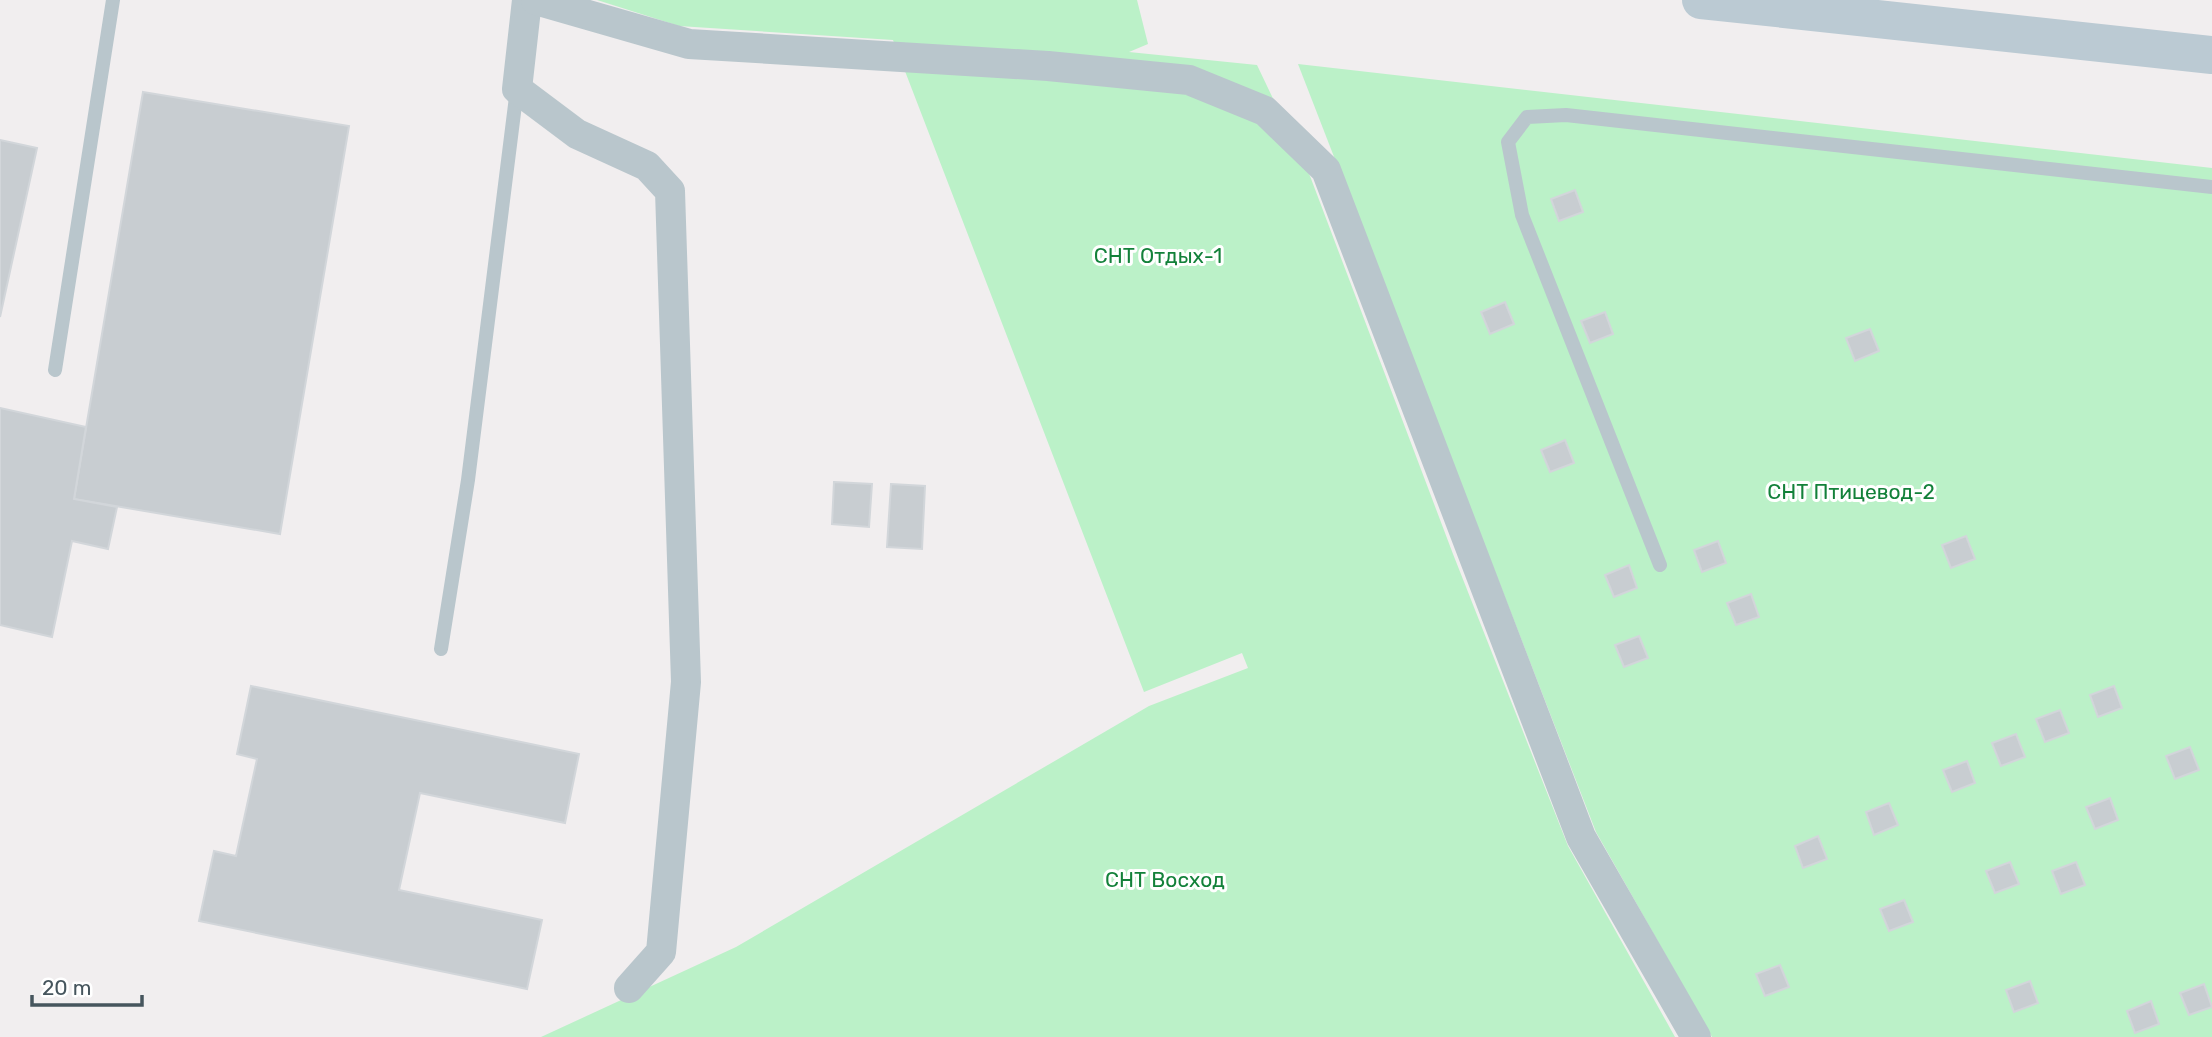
<svg xmlns="http://www.w3.org/2000/svg" width="2212" height="1037" font-family="Rubik,sans-serif">
<style>
.green{fill:#bbf1c8}
.building{fill:#c8cdd1;stroke:#d2d6da;stroke-width:2}
.lines{fill:none;stroke-linecap:round;stroke-linejoin:round}
.service{stroke:#b9c6cc;stroke-width:14}
.minor{stroke:#b9c6cc;stroke-width:30}
.secondary{stroke:#bbcad3;stroke-width:38}
.labels{text-anchor:middle;dominant-baseline:central;stroke-width:6;stroke-linejoin:round;paint-order:stroke}
.park-label{font-size:21px;fill:#13813a;stroke:#fff}
</style>
<rect width="100%" height="100%" fill="#f1eeef"/>
<g class="green">
<polygon points="597,0 1137,0 1148,44 1129,52 1257,65 1310,176 1453,554 1568,846 1675,1037 541,1037 736,947 1149,706 1248,668 1242,653 1144,692 893,40 679,26"/>
<polygon points="1298,64 2212,168 2212,1037 1712,1037 1596,832"/>
</g>
<g class="building">
<polygon points="143,92 349,126 280,534 74,499"/>
<polygon points="0,140 37,148 0,317"/>
<polygon points="1575,190 1583,212 1559,221 1551,199"/>
<polygon points="1505,302 1514,324 1490,334 1481,312"/>
<polygon points="1605,312 1613,334 1590,343 1581,321"/>
<polygon points="1870,329 1879,351 1855,361 1846,338"/>
<polygon points="0,408 86,427 74,499 117,507 108,549 72,541 52,637 0,625"/>
<polygon points="1565,440 1574,463 1550,472 1541,450"/>
<polygon points="834,482 872,484 869,527 832,524"/>
<polygon points="891,484 925,486 922,549 887,547"/>
<polygon points="1966,536 1975,559 1951,568 1942,545"/>
<polygon points="1718,541 1726,563 1702,572 1694,550"/>
<polygon points="1629,565 1637,588 1614,597 1605,575"/>
<polygon points="1751,594 1759,617 1736,625 1727,603"/>
<polygon points="1639,636 1648,658 1624,667 1615,645"/>
<polygon points="251,686 579,754 565,823 420,793 399,890 542,920 527,989 199,921 214,851 236,856 257,759 237,754"/>
<polygon points="2114,686 2122,708 2098,717 2090,695"/>
<polygon points="2060,710 2069,733 2045,742 2036,719"/>
<polygon points="2016,734 2025,757 2001,766 1992,743"/>
<polygon points="2190,747 2199,770 2175,779 2166,756"/>
<polygon points="1967,761 1975,783 1952,792 1943,770"/>
<polygon points="2110,798 2118,820 2095,829 2086,807"/>
<polygon points="1889,803 1898,825 1874,835 1866,812"/>
<polygon points="1818,836 1827,859 1803,868 1795,846"/>
<polygon points="2010,862 2019,884 1995,893 1986,871"/>
<polygon points="2076,862 2085,885 2061,894 2052,871"/>
<polygon points="1904,900 1913,922 1889,931 1880,909"/>
<polygon points="1780,965 1789,987 1765,996 1756,974"/>
<polygon points="2030,981 2038,1003 2014,1012 2006,990"/>
<polygon points="2204,984 2212,1007 2189,1015 2180,993"/>
<polygon points="2151,1001 2159,1024 2135,1033 2127,1011"/>
</g>
<g class="lines">
<g class="service">
<polyline points="55,370 113,0"/>
<polyline points="1660,565 1522,215 1508,142 1527,117 1566,115 2212,187"/>
<polyline points="441,649 468,480 517,89"/>
</g>
<g class="minor">
<polyline points="527,0 517,89 577,134 647,166 670,191 686,682 661,952 629,988"/>
<polyline points="536,0 689,44 1048,66 1189,80 1265,111 1326,170 1581,837 1696,1037"/>
</g>
<polyline class="secondary" points="1701,0 2212,55"/>
</g>
<g class="labels">
<g class="park-label">
<text x="1158" y="255">СНТ Отдых-1</text>
<text x="1851" y="491">СНТ Птицевод-2</text>
<text x="1165" y="879">СНТ Восход</text>
</g>
</g>
<path d="M32 995v10h110v-10" fill="none" stroke="#46555d" stroke-width="3.5"/>
<text x="42" y="995" font-size="21" fill="#46555d" stroke="#ffffff" stroke-width="5" paint-order="stroke">20 m</text>
</svg>
